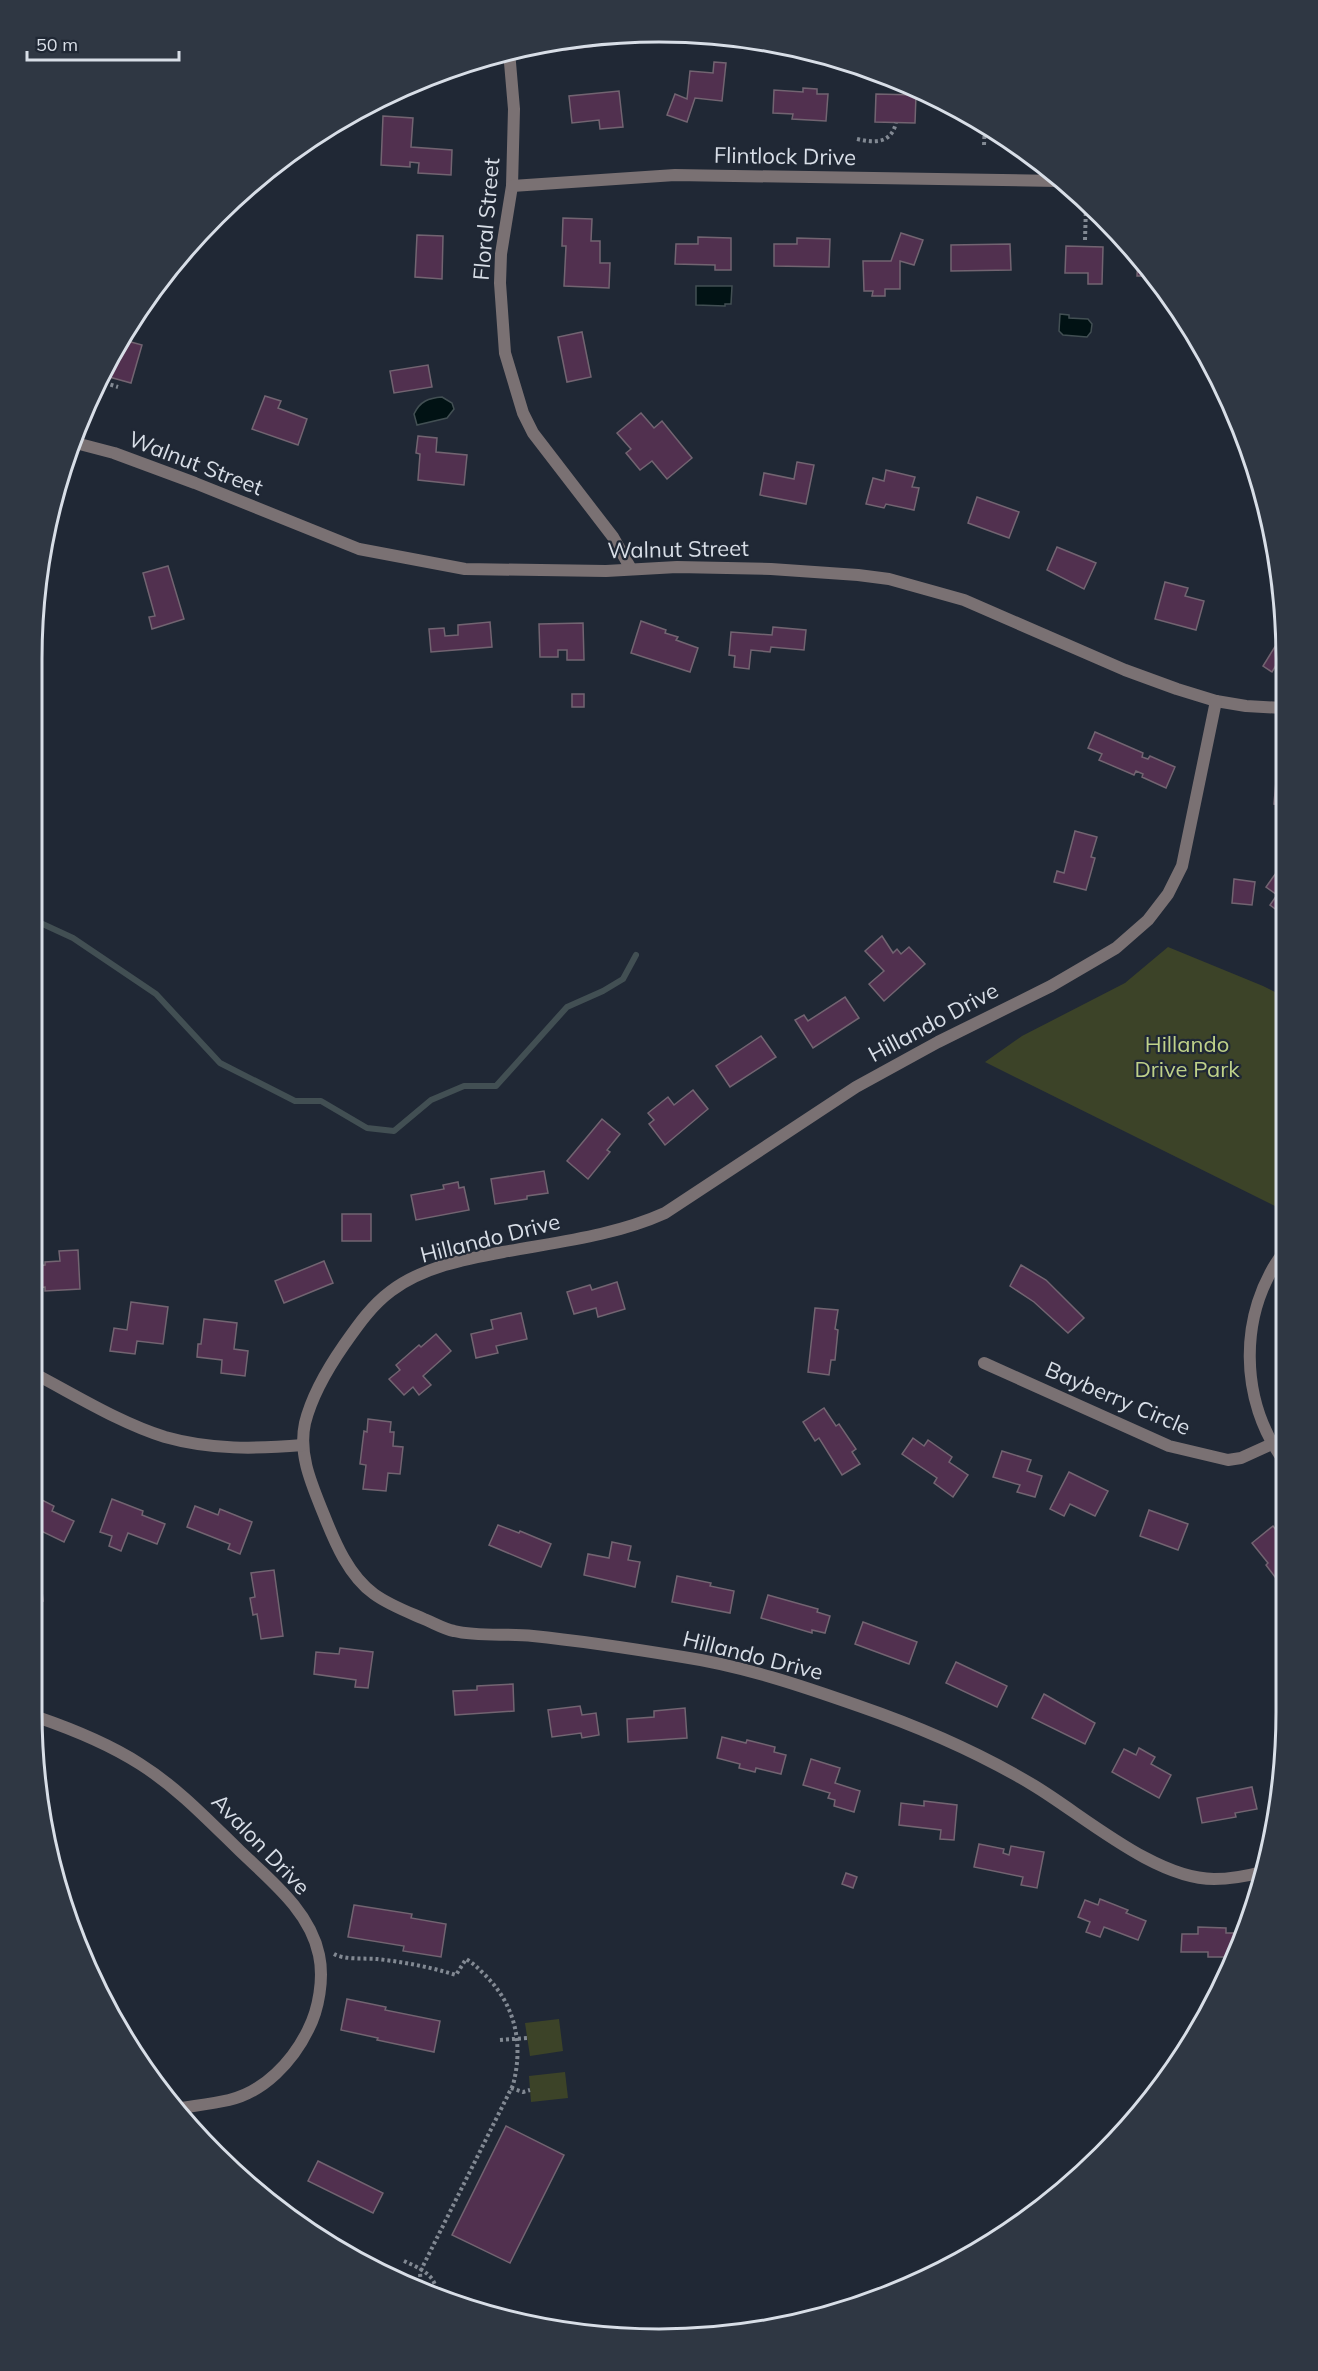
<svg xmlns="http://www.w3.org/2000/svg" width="1318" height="2371" font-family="Mulish,sans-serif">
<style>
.green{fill:#3c4328}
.water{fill:#011214;stroke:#424f53;stroke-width:1.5}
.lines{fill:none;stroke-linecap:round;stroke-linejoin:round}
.stream{stroke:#424f53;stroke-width:6}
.building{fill:#51304f;stroke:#726471;stroke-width:1.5}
.path{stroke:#828993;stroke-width:4;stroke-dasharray:3 3;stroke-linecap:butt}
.street{stroke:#7a7173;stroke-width:12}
.labels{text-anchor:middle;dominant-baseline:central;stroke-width:4.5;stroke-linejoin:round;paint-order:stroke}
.street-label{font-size:22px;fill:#d8dee7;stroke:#202835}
.park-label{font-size:22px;fill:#bfd189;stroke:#202835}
.rim{fill:none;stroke:#d8dee7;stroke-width:3}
</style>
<rect width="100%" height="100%" fill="#202835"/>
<g class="green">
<polygon points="1168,947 1263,986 1283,996 1283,1210 985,1062 1022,1036 1125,983"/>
<polygon points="559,2019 563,2051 530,2056 525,2023"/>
<polygon points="565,2072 568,2098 531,2102 529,2076"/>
</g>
<g class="water">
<polygon points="696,286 732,286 731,304 725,304 725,306 696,305"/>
<polygon points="1060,314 1069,315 1069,318 1088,319 1092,324 1091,332 1087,337 1063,335 1059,331"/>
<path d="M442,397L452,403L454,409L447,418L417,425L414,414C420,401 429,398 442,397Z"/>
</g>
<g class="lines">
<polyline class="stream" points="34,920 73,938 156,994 220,1063 295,1101 321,1101 367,1128 394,1131 431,1100 464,1086 496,1086 567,1007 603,991 623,979 636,955"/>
</g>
<g class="building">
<polygon points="594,37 595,46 565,50 564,42"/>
<polygon points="714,62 726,63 722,101 695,98 687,122 667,115 675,94 687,99 690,71 713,73"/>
<polygon points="803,88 817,89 817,94 828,94 826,121 792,119 793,114 773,113 774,90 803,92"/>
<polygon points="619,91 623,127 600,129 599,120 572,123 569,96"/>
<polygon points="876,94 916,95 915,123 875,122"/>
<polygon points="966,112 973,116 983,124 966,124"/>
<polygon points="383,116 413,118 411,147 452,150 451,175 418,173 419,163 410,162 410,167 381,165"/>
<polygon points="563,218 592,219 591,241 600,241 600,263 610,263 609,288 564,286 566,246 562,246"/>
<polygon points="901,233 923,240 914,265 900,261 900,289 885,289 885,296 872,296 873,291 864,291 863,261 891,261"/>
<polygon points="417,235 443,236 442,279 415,277"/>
<polygon points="698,237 731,238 731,270 715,270 715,265 675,264 676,244 698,244"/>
<polygon points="797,238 830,239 829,267 774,266 774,244 797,244"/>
<polygon points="1010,244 1011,270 951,271 951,245"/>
<polygon points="1066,246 1103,247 1102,284 1088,284 1088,273 1065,273"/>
<polygon points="1138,258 1153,276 1137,276"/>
<polygon points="582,332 591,377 567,382 558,337"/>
<polygon points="120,339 142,345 131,383 102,375"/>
<polygon points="428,365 432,387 394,393 390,371"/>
<polygon points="265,396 281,401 278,408 307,419 298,445 252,429"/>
<polygon points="641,413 654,428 662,421 692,458 667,479 652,461 640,470 626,453 631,449 617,433"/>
<polygon points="418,436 437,438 436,452 467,455 464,485 418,480 420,454 416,453"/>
<polygon points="797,462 814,465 806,504 760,495 764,473 794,479"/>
<polygon points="886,470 915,477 912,487 919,488 914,510 886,504 884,508 866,504 873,478 884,481"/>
<polygon points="977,497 1019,512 1009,538 968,523"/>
<polygon points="1057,547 1096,563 1084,589 1047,570"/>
<polygon points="168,566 184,619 152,629 149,617 155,616 143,573"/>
<polygon points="1165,582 1188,588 1185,596 1204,601 1196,630 1155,619"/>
<polygon points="641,621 666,630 665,633 678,637 676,640 698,648 690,672 631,653"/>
<polygon points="490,622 492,647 431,652 429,629 444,628 445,636 458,635 458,625"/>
<polygon points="583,623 584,660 567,660 567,650 558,650 558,657 540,657 539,624"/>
<polygon points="773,627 806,630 804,650 771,647 770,652 751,650 749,669 734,667 735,656 729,655 731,632 772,635"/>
<polygon points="1276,645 1281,648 1281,657 1272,672 1263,666"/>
<rect x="572" y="694" width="12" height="13"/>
<polygon points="1095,732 1143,753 1142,757 1148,759 1150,756 1175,767 1166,788 1142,777 1143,774 1136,771 1134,775 1099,760 1102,754 1088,748"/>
<polygon points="1276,781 1282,782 1282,805 1274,804"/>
<polygon points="1075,831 1097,837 1091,857 1095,858 1086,890 1054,882 1057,871 1064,873"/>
<polygon points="1276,873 1282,878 1282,914 1270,905 1277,895 1266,887"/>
<polygon points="1234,879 1255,882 1252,905 1232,903"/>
<polygon points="882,936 893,953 897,949 901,954 909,947 925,964 884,1001 869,984 884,971 865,951"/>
<polygon points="845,997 859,1018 813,1048 795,1020 804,1015 808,1021"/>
<polygon points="761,1036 776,1057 730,1087 716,1066"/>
<polygon points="693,1090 708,1109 665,1145 649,1124 654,1120 648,1113 668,1097 674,1105"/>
<polygon points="602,1119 620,1134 607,1150 610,1152 588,1179 567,1161"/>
<polygon points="544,1171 548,1193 527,1196 527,1199 495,1204 491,1179"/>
<polygon points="458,1182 459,1188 464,1187 469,1210 416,1220 411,1195 444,1189 443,1185"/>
<rect x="342" y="1214" width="29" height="27"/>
<polygon points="78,1250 80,1289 45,1291 45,1287 35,1288 35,1266 45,1265 45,1262 60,1261 59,1251"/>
<polygon points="324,1261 333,1283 284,1303 275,1281"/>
<polygon points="1021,1265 1046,1280 1084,1318 1068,1333 1034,1302 1010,1286"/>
<polygon points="617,1282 625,1309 598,1317 596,1308 574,1314 567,1292 590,1285 592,1290"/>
<polygon points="131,1302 168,1307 163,1344 137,1341 135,1354 110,1351 114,1328 127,1330"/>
<polygon points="815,1308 838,1310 835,1329 838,1330 835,1360 831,1360 829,1375 808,1372"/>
<polygon points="521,1313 527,1339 496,1346 498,1353 476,1358 471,1334 493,1329 491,1320"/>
<polygon points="204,1319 237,1323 234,1349 248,1351 245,1376 221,1373 222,1360 197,1357 198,1344 201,1344"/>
<polygon points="436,1334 451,1351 423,1376 431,1385 419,1395 413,1387 404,1395 389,1379 400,1370 396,1365 419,1345 421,1347"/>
<polygon points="824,1408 836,1426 839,1424 856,1449 852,1452 860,1464 842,1475 819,1438 815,1441 803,1422"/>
<polygon points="368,1419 391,1422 390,1432 394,1432 393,1446 403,1447 400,1474 388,1473 386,1491 363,1489 366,1465 360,1464 364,1431 367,1432"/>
<polygon points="913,1438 924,1446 928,1440 952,1457 949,1462 968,1475 953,1497 934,1483 937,1478 902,1454"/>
<polygon points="1002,1451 1031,1460 1027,1471 1042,1476 1035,1497 1017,1492 1020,1485 993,1477"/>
<polygon points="1069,1472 1108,1491 1095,1516 1070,1504 1064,1516 1050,1509"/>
<polygon points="36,1497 54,1506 52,1511 74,1521 64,1542 41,1531 42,1529 36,1525"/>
<polygon points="112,1499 143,1511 142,1515 165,1524 157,1544 128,1533 121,1551 109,1546 112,1536 100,1532"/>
<polygon points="195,1506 218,1515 220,1509 252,1522 240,1554 228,1549 230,1544 187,1527"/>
<polygon points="1149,1510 1188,1524 1178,1550 1140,1536"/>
<polygon points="498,1525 519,1533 520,1531 551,1544 541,1567 489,1545"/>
<polygon points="1273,1526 1284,1540 1285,1576 1278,1581 1266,1565 1268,1563 1252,1543"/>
<polygon points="612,1542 631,1546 628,1560 640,1562 635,1587 584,1575 588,1554 609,1558"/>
<polygon points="274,1570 283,1636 261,1639 257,1614 253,1615 250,1598 255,1597 251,1573"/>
<polygon points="677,1576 711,1583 710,1586 734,1591 730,1613 672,1602"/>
<polygon points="36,1591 42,1591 43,1601 36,1601"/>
<polygon points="768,1595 818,1609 817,1612 830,1616 825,1633 812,1630 812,1633 761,1618"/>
<polygon points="863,1622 917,1642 909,1664 855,1644"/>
<polygon points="340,1648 373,1652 368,1688 355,1687 356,1680 314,1674 316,1652 339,1654"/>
<polygon points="956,1662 1007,1686 997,1707 946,1683"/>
<polygon points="513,1684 514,1711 455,1715 453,1691 477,1690 477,1686"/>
<polygon points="1044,1694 1095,1723 1085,1744 1032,1718"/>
<polygon points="580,1706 582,1715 596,1713 599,1735 582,1738 581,1733 552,1737 548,1710"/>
<polygon points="685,1708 687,1738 628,1742 627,1719 654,1717 654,1711"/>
<polygon points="722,1737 746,1743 747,1740 775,1747 774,1752 786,1755 781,1774 756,1768 755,1772 739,1768 740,1764 717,1758"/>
<polygon points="1139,1748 1155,1757 1151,1764 1171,1775 1159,1798 1112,1772 1124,1749 1136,1755"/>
<polygon points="811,1759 840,1768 835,1783 860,1791 854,1812 834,1806 835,1800 828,1798 830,1793 803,1785"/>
<polygon points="1252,1787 1257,1809 1235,1813 1236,1817 1202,1823 1197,1798"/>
<polygon points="924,1801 957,1805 954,1840 940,1839 941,1830 899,1825 901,1803 924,1806"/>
<polygon points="979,1844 1004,1849 1003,1853 1009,1855 1011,1846 1044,1852 1037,1888 1021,1885 1023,1877 974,1867"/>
<polygon points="846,1873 857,1877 853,1888 842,1884"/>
<polygon points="1100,1899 1128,1910 1126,1913 1146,1921 1138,1940 1104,1927 1100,1937 1086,1932 1090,1922 1078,1917 1085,1900 1098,1905"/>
<polygon points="354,1905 412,1914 411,1918 446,1924 441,1957 403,1951 404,1946 348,1937"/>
<polygon points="1198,1927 1226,1928 1226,1933 1244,1933 1233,1957 1208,1957 1208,1952 1181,1952 1182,1934 1198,1934"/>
<polygon points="347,1999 386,2007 385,2010 440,2021 434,2052 377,2040 378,2038 341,2030"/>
<polygon points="506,2126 564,2155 510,2263 452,2235"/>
<polygon points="318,2161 383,2193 373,2213 308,2181"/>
</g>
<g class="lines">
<g class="path">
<path d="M857,139C874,143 891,144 896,123"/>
<polyline points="984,145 985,125"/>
<polyline points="1085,240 1086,206"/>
<polyline points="99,381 118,387"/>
<path d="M334,1954C345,1960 364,1958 377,1959C404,1962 430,1967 456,1975L466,1959C473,1963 478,1968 484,1974C515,2004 524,2043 513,2085L420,2272L421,2290"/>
<polyline points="500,2040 527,2038"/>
<polyline points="511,2088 523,2092 530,2090"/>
<path d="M404,2261C419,2268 438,2275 436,2295"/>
</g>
<g class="street">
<polyline points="509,51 514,109 512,186 501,254 500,283 505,353 523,413 533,433 613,537 631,569"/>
<polyline points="512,186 675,175 1058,181"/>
<polyline points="72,442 114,453 195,483 359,549 465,569 606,571 677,567 771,569 858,575 889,579 964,600 1125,670 1177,689 1216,701 1246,706 1282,708"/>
<path d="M1216,701L1182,866L1168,894L1148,920L1116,948L1051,986L938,1042L856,1087L665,1213C614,1236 557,1242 503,1252C465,1259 423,1267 391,1291C371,1306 358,1325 344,1345C328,1368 312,1395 305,1423C298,1455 312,1485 324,1515C335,1543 349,1576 374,1594C389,1605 408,1612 424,1619C434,1623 444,1629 454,1631C478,1637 508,1633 533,1636C583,1641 634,1649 683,1657C743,1666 802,1686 859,1706C920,1727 978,1752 1033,1785C1083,1815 1155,1879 1214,1879C1229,1879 1247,1876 1262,1872"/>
<path d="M1283,1253C1238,1314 1239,1400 1284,1461"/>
<polyline points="984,1363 1169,1446 1228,1460 1241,1458 1272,1444"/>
<path d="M35,1374C77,1396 120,1423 165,1437C211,1450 256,1449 303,1445"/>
<path d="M37,1717C72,1729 109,1744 140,1764C178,1788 208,1820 240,1851C270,1880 310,1911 319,1955C324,1978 319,2009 308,2030C293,2061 264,2092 229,2100C211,2104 192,2106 175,2109"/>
</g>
</g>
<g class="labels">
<g class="street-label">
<text transform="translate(785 156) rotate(1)">Flintlock Drive</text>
<text transform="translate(486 219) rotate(-85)">Floral Street</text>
<text transform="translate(196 463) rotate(21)">Walnut Street</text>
<text transform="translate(678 549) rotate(-1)">Walnut Street</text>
<text transform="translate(933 1022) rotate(-28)">Hillando Drive</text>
<text transform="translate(490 1238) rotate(-14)">Hillando Drive</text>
<text transform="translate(1118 1398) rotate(23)">Bayberry Circle</text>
<text transform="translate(753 1655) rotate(14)">Hillando Drive</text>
<text transform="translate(261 1844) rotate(46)">Avalon Drive</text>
</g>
<g class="park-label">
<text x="1187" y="1044">Hillando<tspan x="1187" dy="25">Drive Park</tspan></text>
</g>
</g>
<path d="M0 0H1318V2371H0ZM659 42H659A617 617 0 0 1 1276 659V1712A617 617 0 0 1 659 2329H659A617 617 0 0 1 42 1712V659A617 617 0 0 1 659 42Z" fill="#2f3743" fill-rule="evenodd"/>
<path class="rim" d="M659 42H659A617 617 0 0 1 1276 659V1712A617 617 0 0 1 659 2329H659A617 617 0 0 1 42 1712V659A617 617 0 0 1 659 42Z"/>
<path d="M27 51v9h152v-9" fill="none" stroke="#d8dee7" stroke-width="3"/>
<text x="36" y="51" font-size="18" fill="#d8dee7" stroke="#202835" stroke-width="4.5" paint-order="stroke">50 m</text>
</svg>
